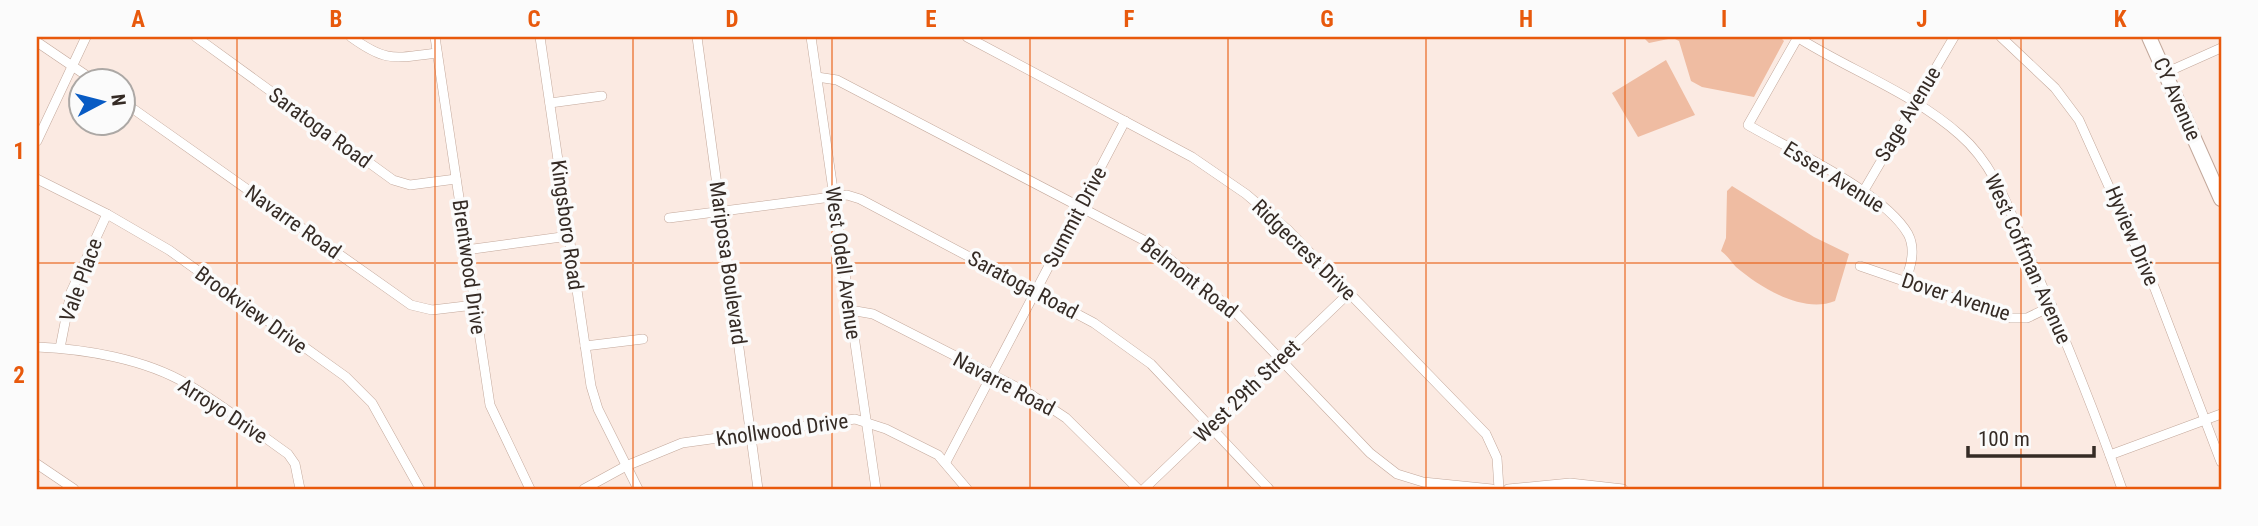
<svg xmlns="http://www.w3.org/2000/svg" width="2258" height="526" font-family="'Roboto Condensed',sans-serif">
<style>
.green{fill:#efbca2}
.lines{fill:none;stroke-linecap:round;stroke-linejoin:round}
.minor-casing{stroke:#c3a89b;stroke-width:10}
.primary-casing{stroke:#c3a89b;stroke-width:16}
.minor{stroke:#fff;stroke-width:9}
.primary{stroke:#fff;stroke-width:14}
.grid{fill:none;stroke:#e8590c;stroke-width:2;stroke-opacity:0.55}
.labels{text-anchor:middle;dominant-baseline:central;stroke-width:7;stroke-linejoin:round;paint-order:stroke}
.street-label{font-size:21px;fill:#352b25;stroke:#fbfbfb}
.neatline{fill:none;stroke:#e8590c;stroke-width:2.5}
.grid-label{font-size:23px;text-anchor:middle;font-weight:bold;fill:#e8590c}
</style>
<rect width="100%" height="100%" fill="#fbeae2"/>
<g class="green">
<polygon points="1643,37 1780,37 1784,41 1754,97 1702,87 1691,81 1679,41 1673,38 1649,43"/>
<polygon points="1666,60 1695,115 1638,137 1612,93"/>
<path d="M1732,186L1814,237L1849,254L1835,301C1803,314 1761,288 1736,267C1731,262 1728,256 1721,251L1726,238L1727,191Z"/>
</g>
<g class="lines">
<defs>
<g id="minor">
<polyline points="196,37 393,180 410,185 456,179"/>
<path d="M351,37C387,63 394,58 437,53"/>
<polyline points="435,37 490,405 530,489"/>
<polyline points="540,37 591,386 598,409 638,489"/>
<polyline points="697,37 758,489"/>
<polyline points="811,37 876,489"/>
<polyline points="967,37 1192,157 1246,194 1287,229 1486,434 1497,458 1499,489"/>
<path d="M1797,37C1849,70 1913,93 1960,135C1995,165 2010,212 2028,253C2062,331 2094,409 2122,489"/>
<path d="M1798,37L1748,125C1791,150 1884,192 1908,234C1916,249 1911,266 1905,282"/>
<polyline points="2001,37 2055,88 2079,120 2155,289 2221,462"/>
<polyline points="37,42 93,80"/>
<polyline points="2165,73 2221,48"/>
<polyline points="817,77 837,80 1151,244 1237,314 1370,453 1397,474 1423,482 1492,489"/>
<polyline points="122,101 411,305 432,310 474,305"/>
<polyline points="550,103 602,96"/>
<polyline points="37,141 86,37"/>
<polyline points="37,179 107,214 169,250 346,377 372,403 420,489"/>
<polyline points="1863,192 1954,37"/>
<polyline points="669,218 847,195 860,199 1094,323 1151,364 1269,489"/>
<polyline points="466,250 569,236"/>
<polyline points="1860,266 2011,318 2027,318 2052,306"/>
<polyline points="850,310 873,314 1030,394 1066,418 1138,489"/>
<polyline points="585,346 643,339"/>
<path d="M37,347C85,349 145,359 187,384C222,404 255,431 288,454L295,464L300,489"/>
<polyline points="60,348 71,292 107,214"/>
<polyline points="2110,455 2221,414"/>
<polyline points="946,462 1125,121"/>
<polyline points="37,464 74,489"/>
<polyline points="584,489 626,466 682,443 855,419 886,429 938,455 967,489"/>
<polyline points="1144,489 1349,293"/>
<polyline points="1508,489 1570,483 1623,489"/>
</g>
<polyline id="primary" points="2149,37 2221,199"/>
</defs>
<use href="#minor" class="minor-casing"/>
<use href="#primary" class="primary-casing"/>
<use href="#minor" class="minor"/>
<use href="#primary" class="primary"/>
</g>
<path class="grid" d="M237,37V489M435,37V489M633,37V489M832,37V489M1030,37V489M1228,37V489M1426,37V489M1625,37V489M1823,37V489M2021,37V489M37,263H2221"/>
<g class="labels">
<g class="street-label">
<text transform="translate(2177 99) rotate(66)">CY Avenue</text>
<text transform="translate(1908 114) rotate(-59)">Sage Avenue</text>
<text transform="translate(320 128) rotate(36)">Saratoga Road</text>
<text transform="translate(1834 177) rotate(32)">Essex Avenue</text>
<text transform="translate(1075 217) rotate(-62)">Summit Drive</text>
<text transform="translate(293 222) rotate(35)">Navarre Road</text>
<text transform="translate(567 225) rotate(82)">Kingsboro Road</text>
<text transform="translate(2132 236) rotate(67)">Hyview Drive</text>
<text transform="translate(1304 250) rotate(44)">Ridgecrest Drive</text>
<text transform="translate(2028 259) rotate(66)">West Coffman Avenue</text>
<text transform="translate(728 263) rotate(82)">Mariposa Boulevard</text>
<text transform="translate(843 263) rotate(82)">West Odell Avenue</text>
<text transform="translate(469 267) rotate(82)">Brentwood Drive</text>
<text transform="translate(1189 278) rotate(38)">Belmont Road</text>
<text transform="translate(81 280) rotate(-70)">Vale Place</text>
<text transform="translate(1023 285) rotate(28)">Saratoga Road</text>
<text transform="translate(1956 297) rotate(18)">Dover Avenue</text>
<text transform="translate(251 310) rotate(36)">Brookview Drive</text>
<text transform="translate(1004 384) rotate(28)">Navarre Road</text>
<text transform="translate(1247 391) rotate(-44)">West 29th Street</text>
<text transform="translate(223 411) rotate(33)">Arroyo Drive</text>
<text transform="translate(782 430) rotate(-8)">Knollwood Drive</text>
</g>
</g>
<rect width="2258" height="526" fill="none" stroke="#fbfbfb" stroke-width="77"/>
<g transform="translate(102 102) rotate(83)"><circle r="33" fill="#fbfbfb" stroke="#aca8a5" stroke-width="2"/>
<path d="M0-5L12 26L0 18L-12 26Z" fill="#085bc4"/>
<text y="-10" font-size="19" font-weight="bold" text-anchor="middle" fill="#352b25">N</text>
</g>
<path d="M1968 446v10h126v-10" fill="none" stroke="#352b25" stroke-width="3.5"/>
<text x="1978" y="446" font-size="21" fill="#352b25" stroke="#fbfbfb" stroke-width="5" paint-order="stroke">100 m</text>
<rect x="38" y="38" width="2182" height="450" class="neatline"/>
<g class="grid-label">
<text x="138" y="27">A</text>
<text x="336" y="27">B</text>
<text x="534" y="27">C</text>
<text x="732" y="27">D</text>
<text x="931" y="27">E</text>
<text x="1129" y="27">F</text>
<text x="1327" y="27">G</text>
<text x="1526" y="27">H</text>
<text x="1724" y="27">I</text>
<text x="1922" y="27">J</text>
<text x="2120" y="27">K</text>
<text x="19" y="159">1</text>
<text x="19" y="383">2</text>
</g>
</svg>
